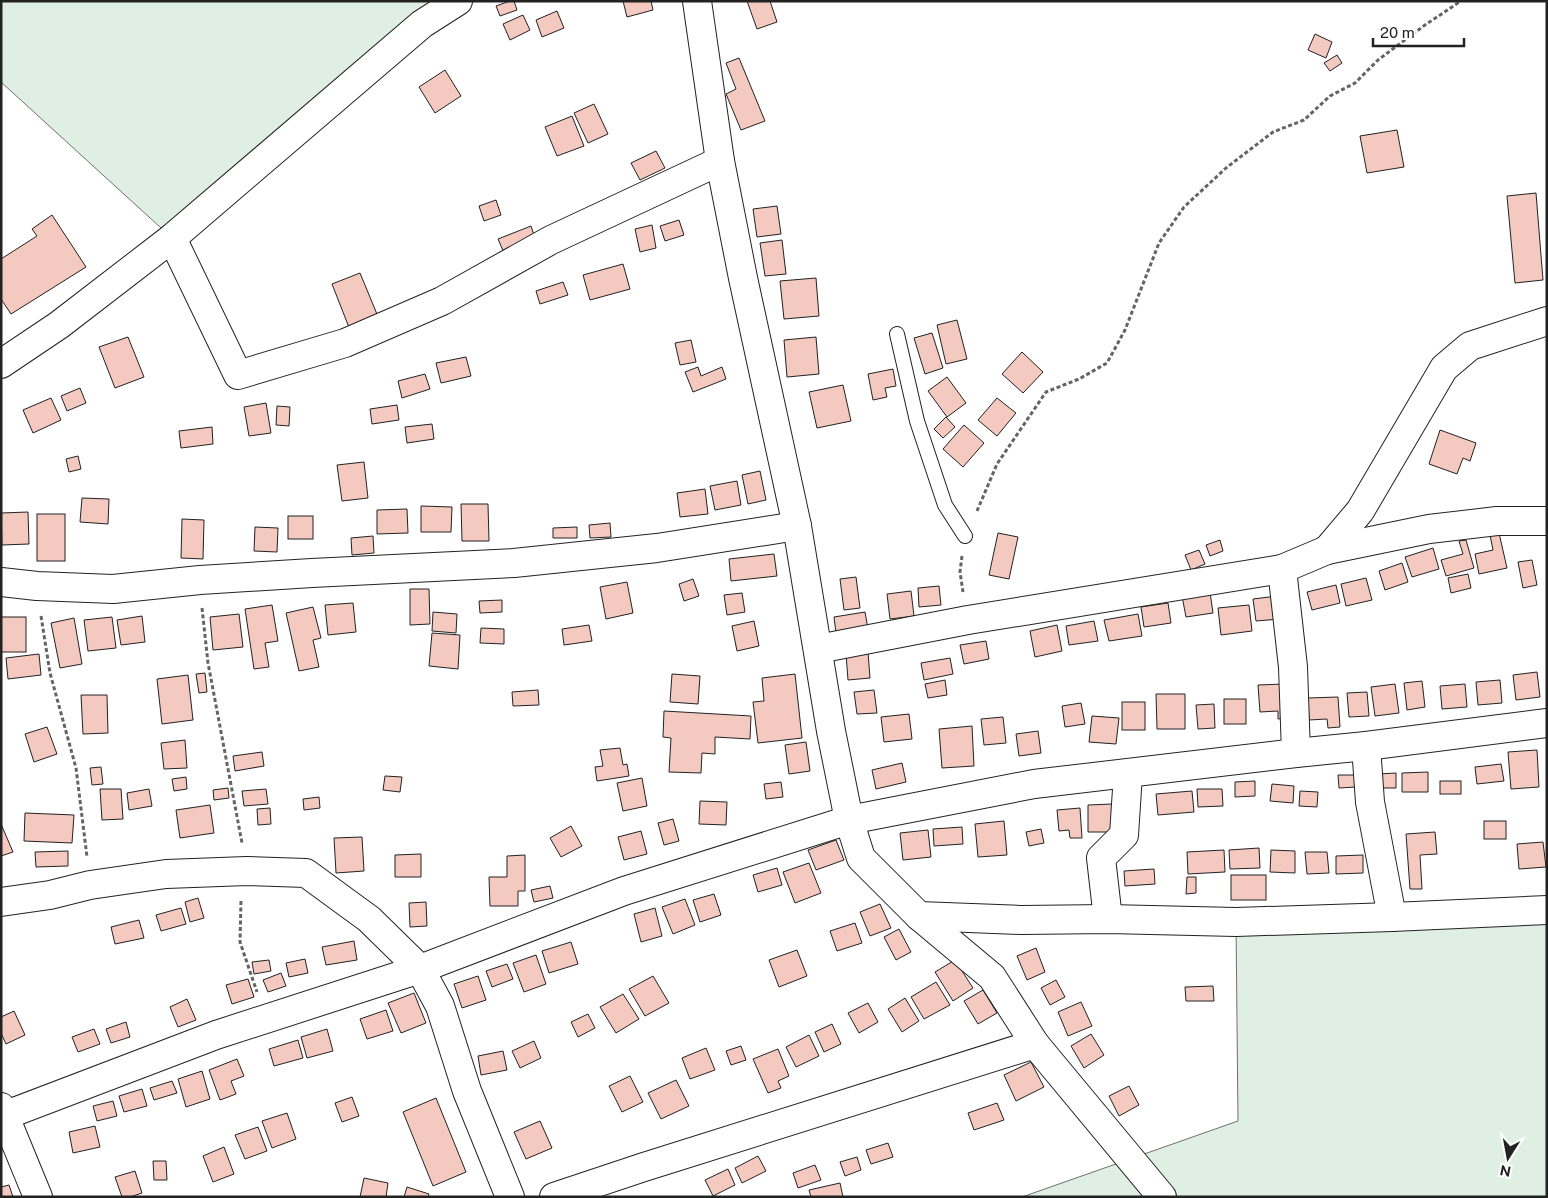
<svg xmlns="http://www.w3.org/2000/svg" width="1548" height="1198" font-family="'Public Sans',sans-serif">
<style>
.green{fill:#e0efe3;stroke:#6f6f6f}
.building{fill:#f3c9c0;stroke:#222}
.lines{fill:none;stroke-linecap:round;stroke-linejoin:round}
.service-casing{stroke:#222;stroke-width:16}
.minor-casing{stroke:#222;stroke-width:30}
.path{stroke:#646464;stroke-width:3;stroke-dasharray:4 2.5;stroke-linecap:butt}
.service{stroke:#fff;stroke-width:14}
.minor{stroke:#fff;stroke-width:28}
</style>
<rect width="100%" height="100%" fill="#fff"/>
<g class="green">
<polygon points="1,1 458,1 172,238 1,82"/>
<polygon points="1547,910 1547,1197 1022,1197 1238,1121 1236,922"/>
</g>
<g class="building">
<polygon points="510,1 514,1 517,10 500,16 496,6"/>
<polygon points="623,1 651,1 653,10 627,17"/>
<polygon points="747,1 770,1 777,22 757,29"/>
<polygon points="557,11 564,28 542,37 536,20"/>
<polygon points="523,15 530,30 510,40 503,24"/>
<polygon points="1315,34 1332,42 1326,58 1308,50"/>
<polygon points="1337,55 1342,63 1330,71 1324,63"/>
<polygon points="739,58 765,121 741,130 726,94 736,89 726,63"/>
<polygon points="445,70 461,96 435,113 419,87"/>
<polygon points="594,104 608,134 588,143 574,113"/>
<polygon points="572,116 584,146 557,156 545,127"/>
<polygon points="1397,130 1404,167 1367,173 1360,136"/>
<polygon points="656,151 665,168 640,180 631,163"/>
<polygon points="1536,193 1543,280 1515,283 1507,196"/>
<polygon points="496,200 501,215 484,221 479,206"/>
<polygon points="777,206 781,234 757,237 753,209"/>
<polygon points="52,215 86,267 11,314 1,299 1,259 37,236 32,229"/>
<polygon points="679,220 684,235 665,241 660,226"/>
<polygon points="652,225 656,248 640,252 635,229"/>
<polygon points="531,226 536,241 504,253 498,239"/>
<polygon points="782,240 786,274 765,276 760,243"/>
<polygon points="623,264 630,289 590,300 583,275"/>
<polygon points="360,273 379,319 350,330 332,284"/>
<polygon points="816,278 819,316 784,319 780,281"/>
<polygon points="563,282 568,295 540,304 536,291"/>
<polygon points="957,320 967,359 946,364 937,325"/>
<polygon points="932,333 943,368 925,374 914,338"/>
<polygon points="128,337 144,377 115,388 99,347"/>
<polygon points="816,337 819,374 787,377 784,340"/>
<polygon points="691,340 696,362 680,365 675,343"/>
<polygon points="1022,352 1043,372 1023,393 1002,374"/>
<polygon points="466,357 471,376 441,383 436,363"/>
<polygon points="698,367 701,376 722,367 726,379 693,392 685,372"/>
<polygon points="893,369 896,386 885,388 887,397 873,400 868,374"/>
<polygon points="425,374 430,389 402,398 398,381"/>
<polygon points="947,377 966,403 947,417 928,391"/>
<polygon points="843,385 851,421 817,428 809,392"/>
<polygon points="80,388 86,403 67,411 61,396"/>
<polygon points="51,398 61,420 33,433 23,410"/>
<polygon points="997,398 1016,413 997,436 978,420"/>
<polygon points="266,403 271,433 249,436 244,407"/>
<polygon points="397,405 399,420 372,424 370,409"/>
<polygon points="277,406 290,407 289,426 276,425"/>
<polygon points="946,417 955,427 943,438 934,429"/>
<polygon points="432,424 434,439 407,443 405,427"/>
<polygon points="964,425 984,443 963,467 943,449"/>
<polygon points="212,427 213,444 181,448 179,431"/>
<polygon points="1440,430 1476,443 1470,461 1463,458 1457,474 1429,464"/>
<polygon points="78,456 81,469 69,472 66,459"/>
<polygon points="364,462 368,498 342,501 337,465"/>
<polygon points="760,471 766,500 748,504 742,475"/>
<polygon points="737,481 741,505 715,510 710,486"/>
<polygon points="705,489 708,514 680,517 677,493"/>
<polygon points="82,498 109,499 108,524 80,522"/>
<polygon points="461,504 488,504 489,541 462,541"/>
<polygon points="421,506 452,507 451,532 421,532"/>
<polygon points="407,509 408,533 377,534 377,510"/>
<polygon points="28,512 29,544 2,545 1,513"/>
<rect x="37" y="514" width="28" height="47"/>
<rect x="288" y="516" width="25" height="23"/>
<polygon points="182,519 204,520 203,559 181,558"/>
<polygon points="610,523 611,537 590,538 589,525"/>
<polygon points="255,527 278,528 277,552 254,551"/>
<polygon points="577,527 577,538 553,538 553,528"/>
<polygon points="998,533 1018,537 1009,579 989,575"/>
<polygon points="1499,533 1507,568 1479,574 1475,554 1493,550 1490,535"/>
<polygon points="373,536 374,553 352,555 351,538"/>
<polygon points="1220,540 1223,551 1210,556 1206,545"/>
<polygon points="1466,540 1474,568 1446,576 1441,560 1463,554 1459,541"/>
<polygon points="1433,548 1439,569 1412,577 1405,557"/>
<polygon points="1199,550 1205,564 1191,570 1185,555"/>
<polygon points="774,554 777,576 731,581 729,559"/>
<polygon points="1532,560 1537,585 1523,588 1518,562"/>
<polygon points="1402,563 1408,582 1385,590 1379,571"/>
<polygon points="1468,574 1471,588 1451,593 1448,578"/>
<polygon points="856,577 860,608 844,610 840,579"/>
<polygon points="1366,578 1372,600 1346,606 1341,584"/>
<polygon points="693,579 699,596 684,601 679,584"/>
<polygon points="627,582 633,613 606,619 600,587"/>
<polygon points="1336,585 1340,603 1312,610 1307,592"/>
<polygon points="939,586 941,605 919,607 918,588"/>
<polygon points="410,589 429,589 430,624 410,625"/>
<polygon points="911,591 914,616 890,619 887,594"/>
<polygon points="1210,592 1213,613 1186,617 1182,596"/>
<polygon points="742,593 745,612 727,615 724,595"/>
<polygon points="1277,596 1280,619 1256,621 1253,599"/>
<polygon points="502,600 502,612 480,613 479,601"/>
<polygon points="353,603 356,632 328,635 325,605"/>
<polygon points="1168,603 1171,623 1144,627 1141,607"/>
<polygon points="272,605 278,641 265,643 269,667 254,669 245,609"/>
<polygon points="1249,605 1252,631 1221,635 1218,608"/>
<polygon points="313,607 321,638 313,640 319,667 299,671 286,613"/>
<polygon points="433,612 457,614 456,633 432,631"/>
<polygon points="865,612 868,629 836,633 834,617"/>
<polygon points="239,614 243,647 213,650 210,617"/>
<polygon points="1138,614 1142,636 1109,641 1104,620"/>
<polygon points="142,616 145,642 121,645 117,620"/>
<rect x="1" y="617" width="25" height="35"/>
<polygon points="112,617 116,648 88,651 84,620"/>
<polygon points="74,618 82,664 60,668 51,623"/>
<polygon points="754,621 759,646 737,651 732,626"/>
<polygon points="1094,621 1098,641 1069,645 1066,626"/>
<polygon points="589,625 592,641 564,645 562,629"/>
<polygon points="1057,625 1062,651 1035,657 1030,631"/>
<polygon points="481,628 504,629 504,644 480,643"/>
<polygon points="432,633 460,635 458,669 429,666"/>
<polygon points="986,641 989,659 964,664 960,645"/>
<polygon points="868,652 870,678 848,680 846,654"/>
<polygon points="39,654 41,675 8,679 6,658"/>
<polygon points="950,658 953,674 924,680 921,663"/>
<polygon points="1537,672 1540,697 1516,700 1513,675"/>
<polygon points="205,673 207,692 199,693 196,674"/>
<polygon points="672,674 700,676 698,704 670,702"/>
<polygon points="795,674 802,738 758,743 753,702 764,701 762,678"/>
<polygon points="188,675 193,720 162,724 157,679"/>
<polygon points="945,680 947,695 928,698 925,684"/>
<polygon points="1500,680 1502,703 1478,705 1476,682"/>
<polygon points="1422,681 1425,707 1407,710 1404,683"/>
<polygon points="1284,684 1286,718 1278,719 1278,711 1260,712 1258,685"/>
<polygon points="1395,684 1399,713 1375,716 1371,687"/>
<polygon points="1465,684 1467,707 1442,709 1440,686"/>
<polygon points="538,690 539,705 513,706 512,692"/>
<polygon points="874,690 877,713 857,714 854,692"/>
<polygon points="1367,692 1369,716 1349,717 1347,693"/>
<polygon points="1156,694 1185,694 1185,729 1157,729"/>
<polygon points="81,695 107,695 108,733 83,734"/>
<polygon points="1338,697 1340,727 1328,728 1327,719 1309,720 1308,698"/>
<rect x="1224" y="699" width="22" height="25"/>
<rect x="1122" y="702" width="23" height="28"/>
<polygon points="1081,703 1085,724 1065,727 1062,706"/>
<polygon points="1214,704 1215,728 1198,729 1196,705"/>
<polygon points="664,711 751,716 750,739 715,737 715,754 702,753 701,773 669,772 671,738 663,737"/>
<polygon points="909,714 912,739 884,742 881,717"/>
<polygon points="1092,716 1119,718 1116,744 1089,742"/>
<polygon points="1003,717 1006,743 984,745 981,719"/>
<polygon points="972,726 974,766 942,768 939,729"/>
<polygon points="47,727 57,754 34,762 25,734"/>
<polygon points="1038,731 1041,753 1019,756 1016,734"/>
<polygon points="185,740 187,768 164,769 161,743"/>
<polygon points="806,742 810,771 789,774 785,745"/>
<polygon points="620,748 623,765 627,764 629,776 597,781 595,767 603,766 600,750"/>
<polygon points="1537,750 1539,787 1511,789 1508,752"/>
<polygon points="262,752 264,766 235,771 233,756"/>
<polygon points="902,763 906,782 876,789 872,770"/>
<polygon points="1501,764 1504,781 1477,784 1475,767"/>
<polygon points="101,767 103,784 92,785 90,768"/>
<polygon points="1428,772 1428,792 1402,792 1402,773"/>
<polygon points="1396,773 1396,788 1379,788 1378,774"/>
<polygon points="1338,775 1356,775 1356,787 1339,788"/>
<polygon points="385,776 402,777 400,792 383,790"/>
<polygon points="186,777 187,789 174,791 172,779"/>
<polygon points="642,778 647,806 623,811 617,783"/>
<polygon points="1255,781 1255,796 1235,797 1235,782"/>
<rect x="1440" y="781" width="21" height="13"/>
<polygon points="781,782 783,797 766,799 764,784"/>
<polygon points="1272,784 1294,786 1293,803 1270,801"/>
<polygon points="228,788 229,798 214,800 213,790"/>
<polygon points="100,789 121,789 123,819 102,820"/>
<polygon points="149,789 152,806 129,810 127,793"/>
<polygon points="266,789 268,804 244,806 242,791"/>
<polygon points="1197,789 1222,789 1223,806 1198,807"/>
<polygon points="1192,791 1194,812 1158,815 1156,794"/>
<polygon points="1300,791 1318,792 1317,807 1299,806"/>
<polygon points="319,797 320,808 304,810 303,799"/>
<polygon points="700,801 727,802 726,825 699,824"/>
<polygon points="1112,804 1113,832 1088,832 1088,805"/>
<polygon points="210,805 214,833 180,838 176,810"/>
<polygon points="270,808 271,824 258,825 257,809"/>
<polygon points="1080,808 1082,838 1070,838 1069,830 1059,831 1057,810"/>
<polygon points="25,813 74,815 72,843 24,841"/>
<polygon points="673,819 679,841 664,845 658,823"/>
<polygon points="1004,821 1007,855 978,857 975,824"/>
<rect x="1484" y="821" width="22" height="18"/>
<polygon points="1,824 13,852 1,856"/>
<polygon points="571,826 582,846 561,857 550,838"/>
<polygon points="962,827 963,844 934,846 933,829"/>
<polygon points="1041,829 1044,843 1029,846 1026,832"/>
<polygon points="928,830 931,857 903,860 900,833"/>
<polygon points="641,831 647,854 624,860 618,837"/>
<polygon points="1435,832 1437,854 1420,855 1422,889 1410,889 1406,834"/>
<polygon points="362,837 364,871 336,873 334,838"/>
<polygon points="836,840 844,860 816,870 808,850"/>
<polygon points="1543,842 1546,867 1519,869 1517,844"/>
<polygon points="1259,848 1260,868 1230,869 1229,850"/>
<polygon points="1224,850 1225,872 1188,874 1187,852"/>
<polygon points="1271,850 1295,851 1295,873 1270,872"/>
<polygon points="68,851 68,866 36,867 35,852"/>
<polygon points="1305,852 1327,852 1329,873 1307,874"/>
<polygon points="421,854 421,877 395,877 395,855"/>
<polygon points="525,855 525,891 518,891 518,906 490,906 489,877 507,877 507,856"/>
<polygon points="1363,855 1363,873 1336,874 1336,856"/>
<polygon points="809,863 821,893 795,903 783,872"/>
<polygon points="777,868 782,885 758,892 753,875"/>
<polygon points="1154,869 1155,884 1125,886 1124,871"/>
<rect x="1231" y="875" width="35" height="25"/>
<polygon points="1187,877 1196,877 1196,893 1186,894"/>
<polygon points="550,886 553,898 534,902 531,890"/>
<polygon points="714,894 721,915 700,922 693,900"/>
<polygon points="198,898 204,918 190,922 185,902"/>
<polygon points="685,899 695,925 673,934 662,907"/>
<polygon points="426,902 427,926 410,927 409,903"/>
<polygon points="880,904 891,928 870,936 860,912"/>
<polygon points="181,908 186,924 161,931 156,915"/>
<polygon points="655,908 662,936 641,942 634,914"/>
<polygon points="139,920 144,938 115,944 111,927"/>
<polygon points="855,923 862,943 837,951 830,931"/>
<polygon points="899,929 911,952 896,960 884,937"/>
<polygon points="354,941 357,960 326,965 322,947"/>
<polygon points="571,942 578,964 549,973 542,951"/>
<polygon points="1036,948 1045,972 1027,980 1017,956"/>
<polygon points="797,950 807,976 779,987 769,960"/>
<polygon points="536,955 546,984 524,992 513,963"/>
<polygon points="305,959 308,973 289,977 286,963"/>
<polygon points="269,960 271,971 254,974 252,962"/>
<polygon points="955,960 973,988 953,1001 935,972"/>
<polygon points="507,964 513,979 492,987 486,971"/>
<polygon points="281,973 286,986 268,992 263,980"/>
<polygon points="478,976 486,1000 462,1008 454,984"/>
<polygon points="653,976 669,1003 645,1016 629,989"/>
<polygon points="248,979 254,997 232,1004 226,985"/>
<polygon points="1056,980 1065,997 1050,1005 1041,988"/>
<polygon points="936,982 950,1005 924,1019 911,997"/>
<polygon points="1213,986 1214,1001 1186,1001 1185,987"/>
<polygon points="983,990 997,1013 978,1024 964,1001"/>
<polygon points="414,993 426,1023 401,1033 388,1003"/>
<polygon points="623,994 639,1019 616,1033 600,1007"/>
<polygon points="905,998 919,1021 902,1032 888,1009"/>
<polygon points="187,999 196,1020 178,1027 170,1007"/>
<polygon points="1081,1002 1092,1026 1068,1036 1058,1012"/>
<polygon points="868,1003 878,1022 859,1033 848,1013"/>
<polygon points="386,1010 393,1031 367,1039 360,1019"/>
<polygon points="14,1011 25,1035 6,1044 1,1033 1,1017"/>
<polygon points="588,1014 595,1028 578,1037 571,1022"/>
<polygon points="126,1022 130,1037 111,1043 106,1029"/>
<polygon points="832,1024 841,1044 824,1052 815,1032"/>
<polygon points="94,1029 100,1044 78,1052 72,1037"/>
<polygon points="327,1029 333,1051 307,1058 301,1037"/>
<polygon points="1091,1034 1104,1055 1084,1068 1071,1046"/>
<polygon points="809,1035 819,1056 796,1067 786,1047"/>
<polygon points="298,1040 303,1058 274,1066 269,1049"/>
<polygon points="534,1041 541,1058 520,1068 512,1051"/>
<polygon points="741,1046 746,1060 731,1065 726,1051"/>
<polygon points="706,1048 715,1070 690,1079 682,1058"/>
<polygon points="778,1049 789,1076 778,1081 781,1088 768,1093 753,1059"/>
<polygon points="503,1051 507,1070 481,1075 478,1056"/>
<polygon points="237,1059 244,1076 231,1081 236,1094 220,1100 209,1070"/>
<polygon points="1031,1062 1044,1087 1016,1101 1004,1075"/>
<polygon points="202,1071 210,1099 186,1107 178,1079"/>
<polygon points="630,1076 643,1102 622,1112 609,1086"/>
<polygon points="676,1080 689,1106 661,1119 648,1093"/>
<polygon points="172,1081 177,1093 154,1100 150,1088"/>
<polygon points="1129,1086 1139,1105 1119,1116 1109,1096"/>
<polygon points="142,1089 147,1106 124,1112 119,1096"/>
<polygon points="352,1097 359,1116 342,1122 335,1103"/>
<polygon points="436,1098 466,1172 433,1186 403,1112"/>
<polygon points="113,1101 117,1116 97,1121 93,1106"/>
<polygon points="997,1103 1004,1120 974,1130 968,1113"/>
<polygon points="287,1113 296,1139 272,1148 262,1121"/>
<polygon points="540,1121 552,1148 526,1159 514,1132"/>
<polygon points="95,1126 100,1147 73,1153 69,1132"/>
<polygon points="258,1127 267,1151 245,1159 235,1135"/>
<polygon points="888,1143 893,1157 871,1164 866,1150"/>
<polygon points="224,1147 234,1174 213,1182 203,1156"/>
<polygon points="758,1156 766,1171 742,1183 735,1168"/>
<polygon points="857,1157 861,1170 845,1176 840,1162"/>
<polygon points="153,1161 166,1161 167,1180 154,1180"/>
<polygon points="815,1165 821,1180 798,1188 793,1173"/>
<polygon points="728,1169 735,1185 713,1196 705,1180"/>
<polygon points="135,1171 142,1193 130,1197 122,1197 115,1177"/>
<polygon points="364,1178 388,1183 386,1197 360,1197"/>
<polygon points="840,1183 843,1197 811,1197 809,1190"/>
<polygon points="9,1185 13,1197 1,1197 1,1187"/>
<polygon points="407,1187 429,1194 428,1197 404,1197"/>
</g>
<g class="lines">
<defs>
<polyline id="service" points="897,334 917,421 945,505 965,536"/>
<g id="minor">
<polyline points="697,1 720,161 743,278 797,526 831,731 849,820 861,858 919,916 992,977 1035,1044 1162,1197"/>
<polyline points="172,238 238,375 345,343 442,301 551,240 720,161"/>
<polyline points="1,364 59,325 172,238 422,24 458,1"/>
<polyline points="1327,550 1360,511 1444,368 1470,346 1547,321"/>
<polyline points="1282,569 1293,667 1296,753"/>
<polyline points="1,582 37,586 113,589 200,580 312,573 514,563 657,548 797,526"/>
<polyline points="818,649 968,620 1282,569 1327,550 1429,529 1497,521 1547,521"/>
<polyline points="1366,746 1370,802 1392,917"/>
<polyline points="1,902 50,895 90,885 166,874 247,871 306,873 369,919 420,969 440,1006 467,1091 510,1197"/>
<polyline points="919,916 1021,920 1108,919 1236,922 1392,917 1547,910"/>
<polyline points="1108,919 1101,858 1124,835 1128,774"/>
<polyline points="1,1107 38,1197"/>
<polyline points="1,1117 216,1035 420,969 624,891 849,820 1034,784 1296,753 1366,746 1547,723"/>
<polyline points="554,1197 644,1167 1035,1044"/>
</g>
</defs>
<use href="#service" class="service-casing"/>
<use href="#minor" class="minor-casing"/>
<g class="path">
<polyline points="977,511 997,464 1046,392 1079,379 1107,363 1125,330 1159,243 1184,207 1226,168 1273,132 1304,120 1330,96 1355,83 1378,60 1425,25 1461,1"/>
<polyline points="962,556 960,572 963,592"/>
<polyline points="202,608 208,663 242,843"/>
<polyline points="41,616 50,673 76,768 87,857"/>
<polyline points="241,901 240,942 257,992"/>
</g>
<use href="#service" class="service"/>
<use href="#minor" class="minor"/>
</g>
<rect width="1548" height="1198" fill="none" stroke="#222222" stroke-width="5"/>
<g transform="translate(1508 1158) rotate(191)" stroke="#ffffff" stroke-width="4" paint-order="stroke">
<path d="M0-4L9 19L0 12L-9 19Z" fill="#222222"/>
<text y="-8" font-size="14" font-weight="bold" text-anchor="middle" fill="#222222">N</text>
</g>
<path d="M1373 38v8h91v-8" fill="none" stroke="#222222" stroke-width="2.5"/>
<text x="1380" y="38" font-size="15" fill="#222222" stroke="#ffffff" stroke-width="4" paint-order="stroke">20 m</text>
</svg>
